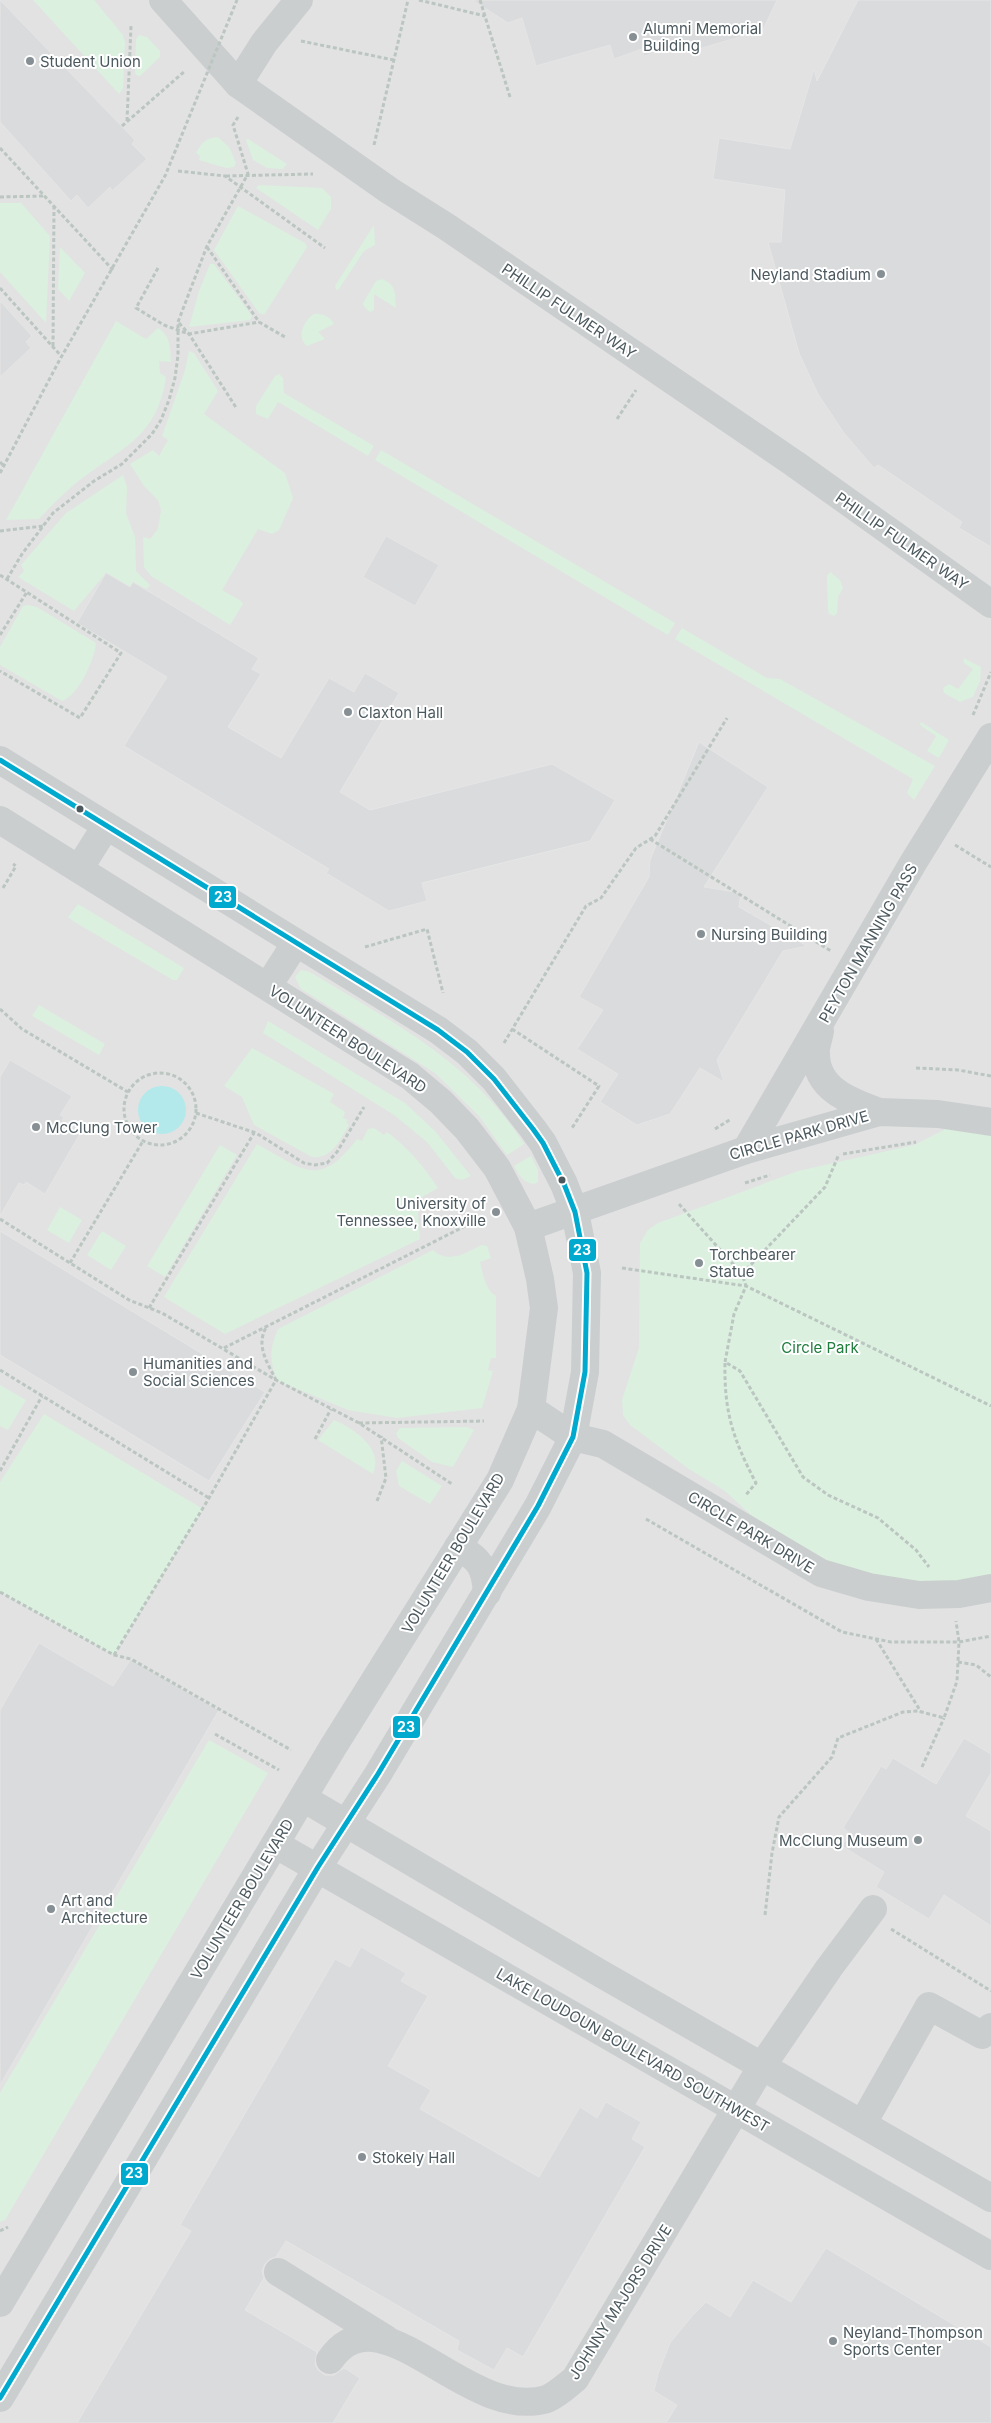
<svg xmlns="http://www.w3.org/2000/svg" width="991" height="2423" font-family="Inter,sans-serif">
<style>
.education{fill:#e2e2e3}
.green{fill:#dbf0df}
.water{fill:#b3e9eb}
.building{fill:#dadbdc;stroke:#e5e5e6}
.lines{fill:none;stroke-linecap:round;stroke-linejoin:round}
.path{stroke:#bbc6c1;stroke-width:3;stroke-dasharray:4 2.5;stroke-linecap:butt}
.minor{stroke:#cbcecf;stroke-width:28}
.path-bridge{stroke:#bbc6c1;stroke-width:3;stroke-dasharray:4 2.5;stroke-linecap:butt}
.bus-1-casing{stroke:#fff;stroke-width:9}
.bus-1{stroke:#00a9ce;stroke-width:5}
.poi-dot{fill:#868f93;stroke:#fff;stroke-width:2}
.bus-dot{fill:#4b595f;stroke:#fff;stroke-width:2}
.labels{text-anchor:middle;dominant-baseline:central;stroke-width:4;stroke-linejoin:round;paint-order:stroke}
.poi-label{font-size:15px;fill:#4b595f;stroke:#fff;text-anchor:start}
.street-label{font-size:15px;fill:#4b595f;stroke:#fff}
.park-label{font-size:15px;fill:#1f7d3d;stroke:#fff}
.line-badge{stroke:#fff;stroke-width:2}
.badge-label{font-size:14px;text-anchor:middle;font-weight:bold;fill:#fff}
</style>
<rect width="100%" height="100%" fill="#f4f3f3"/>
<rect class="education" x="0" y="0" width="991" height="2423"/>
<g class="green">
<polygon points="33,0 94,0 123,35 125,43 123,88 119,94"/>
<polygon points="139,35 147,37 160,51 160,57 140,76 136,75 135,72 136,39"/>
<path d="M218,137L229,147L236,163L234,167L226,168L199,160L200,156L196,153C202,142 206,138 218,137Z"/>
<polygon points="248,139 287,164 283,169 267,168 253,160 246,140"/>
<polygon points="259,185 322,188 331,197 331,209 318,230 256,188"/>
<polygon points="0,203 21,203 50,236 46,323 0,272"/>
<polygon points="238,206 305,243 307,247 264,315 259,313 214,250"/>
<polygon points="374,225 375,245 364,251 339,289 336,290 335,286"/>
<polygon points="60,247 85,273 69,301 58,289"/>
<polygon points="210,264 214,264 252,316 250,320 189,327 199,291"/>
<path d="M382,279C397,285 395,294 396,308L374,294V310L370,312L364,307L363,303L376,281Z"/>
<path d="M314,314C322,313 331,317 334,324L318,332L325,339L307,346C296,337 304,320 314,314Z"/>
<path d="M116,321L146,339L158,328C171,336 170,348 171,362L159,361L160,373L166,377C157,440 118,449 75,484C62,495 50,507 39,519L6,520Z"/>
<polygon points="189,351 194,353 218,391 204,414 285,473 293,498 279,530 272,534 258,529 222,590 241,601 243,604 230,625 151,576 144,567 143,537 150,539 158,529 161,510 158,500 144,486 130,464 153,450 159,456 168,440 162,436 185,370"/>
<polygon points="279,374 283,378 284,393 374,446 368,456 278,402 268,419 256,414 256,406 275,376"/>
<polygon points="381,450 675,623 668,635 375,460"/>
<polygon points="123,475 127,487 126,513 135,537 136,571 150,585 147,589 133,583 130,587 106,573 74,611 18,577 24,571 21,565 66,513"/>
<polygon points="830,572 840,580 843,588 838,597 837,613 834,616 829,614 828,610 827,576"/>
<path d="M28,605L37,607L96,643C95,659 78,696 62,701L0,665V647L23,606Z"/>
<polygon points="682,628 767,678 780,679 935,766 914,800 907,793 913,779 675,639"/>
<polygon points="963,658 981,667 980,681 973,697 960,702 944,693 943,688 949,684 958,689 973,669 964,663"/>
<polygon points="921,722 949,740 939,758 927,751 936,736 920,725"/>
<polygon points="78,904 184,968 177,980 173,980 73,921 68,917"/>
<path d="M301,970L310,972C393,1023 470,1060 524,1144L507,1155L479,1116L435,1073L301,989L295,977Z"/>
<polygon points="39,1005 105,1044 99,1055 32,1016"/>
<polygon points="268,1021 405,1103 435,1131 471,1176 462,1180 455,1178 427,1142 394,1115 263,1033"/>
<path d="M252,1048L334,1094L330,1102L345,1112L343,1118L348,1120L346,1122L349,1125C340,1140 332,1159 312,1157L254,1125L242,1097L224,1086Z"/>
<polygon points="944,1127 991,1134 991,1578 942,1585 841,1570 751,1515 725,1491 689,1469 630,1425 623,1415 622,1400 639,1348 640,1243 648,1230 658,1223 798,1171 914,1145 944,1130"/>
<path d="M374,1128L384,1135L387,1132C408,1148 423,1165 438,1188L422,1197L418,1214L420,1239L225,1334L164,1297L257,1144C304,1170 319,1189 357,1139L362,1141L368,1129Z"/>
<polygon points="220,1145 237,1155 165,1277 147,1266"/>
<path d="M531,1156L538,1170V1182L534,1184C523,1183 519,1175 514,1166Z"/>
<polygon points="60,1207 82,1220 69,1243 47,1230"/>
<polygon points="102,1231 126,1246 111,1270 87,1255"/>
<path d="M482,1245L487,1246L491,1258L480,1262C483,1273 485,1290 496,1296V1358H491L488,1370L493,1371L482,1408L397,1418L348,1410L276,1380C270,1358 269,1350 278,1329L433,1250C449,1265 466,1252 482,1245Z"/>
<polygon points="0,1385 26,1400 8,1430 0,1426"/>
<polygon points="44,1414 203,1509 114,1655 0,1592 0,1482"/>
<path d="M334,1420C354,1429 384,1448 373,1474L318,1440Z"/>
<polygon points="467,1427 474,1430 453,1467 432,1462 398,1438 396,1433 400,1428"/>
<polygon points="402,1461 442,1486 430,1504 399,1486 396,1471"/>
<polygon points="209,1740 268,1773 5,2220 0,2222 0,2093"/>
</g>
<circle class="water" cx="162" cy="1110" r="24"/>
<g class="building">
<polygon points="0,0 135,140 132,144 147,159 112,191 110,187 88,208 77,195 71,201 0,122"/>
<polygon points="472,0 777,0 763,30 685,53 676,47 644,56 642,49 614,59 610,45 536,66 522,18 508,23"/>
<polygon points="858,0 991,0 991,547 959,528 962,522 878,465 874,468 844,433 818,394 799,353 768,242 781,242 785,190 713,179 719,138 790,149 814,69 817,81"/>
<polygon points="0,301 32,336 26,342 31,348 0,377"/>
<polygon points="386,536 439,565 415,606 363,577"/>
<polygon points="106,573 130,587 133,582 259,658 252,669 261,674 228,727 281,758 329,678 354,692 365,673 399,693 340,792 370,810 552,764 615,800 590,841 422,883 427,901 389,911 326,873 329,869 124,746 167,677 77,623"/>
<polygon points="699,742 768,787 704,887 741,893 739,907 807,946 783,951 717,1060 724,1082 700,1068 670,1114 637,1125 600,1102 618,1074 577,1049 603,1010 579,997 649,877 650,860"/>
<polygon points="10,1060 72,1096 60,1115 64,1117 62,1121 81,1132 45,1194 26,1182 24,1185 19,1183 0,1216 0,1077"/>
<polygon points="0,1231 265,1392 209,1481 0,1355"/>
<polygon points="39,1643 113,1686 131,1659 219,1710 0,2085 0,1710"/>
<polygon points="964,1738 991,1754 991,1773 966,1816 991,1831 991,1926 944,1895 929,1919 876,1887 884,1872 842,1846 850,1833 843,1828 881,1766 886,1769 893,1758 936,1784"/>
<polygon points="361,1947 406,1973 401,1981 428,1996 388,2066 431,2090 420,2109 539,2177 580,2107 597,2118 606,2102 641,2122 632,2139 645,2147 523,2357 507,2348 494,2370 457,2350 459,2341 286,2241 276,2257 270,2259 265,2264 262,2271 264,2278 245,2310 317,2352 315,2364 318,2370 325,2375 334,2375 344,2368 360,2378 333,2423 77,2423 191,2231 180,2225 335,1959 350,1967"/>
<polygon points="826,2248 991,2347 991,2423 666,2423 677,2405 654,2391 658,2374 670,2343 693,2315 706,2302 730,2317 753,2280 791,2302"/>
</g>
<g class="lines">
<g class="path">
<polyline points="419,0 485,16"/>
<polyline points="480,0 510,97"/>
<polyline points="301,41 394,60"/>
<polyline points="127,121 131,26"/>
<polyline points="122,126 185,71"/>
<polyline points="374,145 408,0"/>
<polyline points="0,148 113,270"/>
<polyline points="178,171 225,176 325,248"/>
<polyline points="226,176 313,174"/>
<polyline points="0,197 44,196"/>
<polyline points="207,247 259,322 285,337"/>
<polyline points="158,268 136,308 164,325 189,334 259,322"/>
<polyline points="0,288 62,357"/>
<polyline points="179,323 189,334 237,409"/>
<polyline points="53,346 54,206"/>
<polyline points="617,419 636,390"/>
<polyline points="0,462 4,466"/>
<polyline points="0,531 44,526"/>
<polyline points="0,575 121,653 80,718 0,671"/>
<polyline points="7,579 22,554 53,513 94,481 122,464 152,434 161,420 169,400 175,378 178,355 178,322 207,246 248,174 233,125 238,117"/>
<polyline points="0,635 27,592"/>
<polyline points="973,715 991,672"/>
<polyline points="650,839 831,951"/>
<polyline points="955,845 991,867"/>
<polyline points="3,888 16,866 13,864"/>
<polyline points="365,947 427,929 443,993"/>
<polyline points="0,1009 22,1029 128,1092"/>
<polyline points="512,1029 599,1086 572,1128"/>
<polyline points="504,1043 586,906 601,898 636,848 655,836 727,718"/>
<polyline points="916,1068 958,1070 991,1076"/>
<circle cx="160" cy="1109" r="36"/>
<polyline points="196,1113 256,1133 304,1163 315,1165 327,1163 337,1152 364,1107"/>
<polyline points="715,1129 731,1119"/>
<polyline points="843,1154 916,1142"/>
<polyline points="745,1183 770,1175"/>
<polyline points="679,1204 742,1274 746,1286 734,1314 725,1362 740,1371 803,1477 828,1495 878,1518 916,1550 929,1567"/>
<polyline points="0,1219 129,1300 162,1313 276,1380 359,1423 452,1484"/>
<polyline points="70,1263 143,1141"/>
<polyline points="622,1268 746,1286 991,1406"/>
<polyline points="742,1274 825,1187 839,1154"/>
<polyline points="149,1308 254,1133"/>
<polyline points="224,1348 477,1220"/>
<path d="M725,1363C724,1412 733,1439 756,1483L745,1496"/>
<polyline points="0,1370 209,1498"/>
<polyline points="359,1423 484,1421"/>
<polyline points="315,1439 331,1409"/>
<polyline points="0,1471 42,1396"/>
<polyline points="377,1501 386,1478 381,1436"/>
<polyline points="646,1519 842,1632 891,1642 959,1642 991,1636"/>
<polyline points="0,1592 114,1655 131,1659 291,1750"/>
<polyline points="876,1639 921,1712"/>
<path d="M114,1655L209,1498L276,1380C267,1362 255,1345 267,1326"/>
<polyline points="958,1662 976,1665 991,1677"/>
<polyline points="215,1734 279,1770"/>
<polyline points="922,1767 944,1718"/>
<polyline points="765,1915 772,1853 779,1817 832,1757 838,1738 903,1712 918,1711 944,1718 957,1681 959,1642 956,1621"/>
<polyline points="891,1929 991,1991"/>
<polyline points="0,2231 8,2227"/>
</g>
<g class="minor">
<polyline points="163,0 238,84 390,191 447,227 795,464 991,604"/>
<polyline points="238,84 264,43 299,0"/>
<polyline points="0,760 438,1030 467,1052 494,1079 533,1129 543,1143 564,1184 575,1212 587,1273 585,1372 573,1437 538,1506 378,1774 318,1867 0,2398"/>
<polyline points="0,820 410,1076 441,1102 467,1129 497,1168 528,1227 540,1279 544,1308 531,1409 500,1480 333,1747 0,2303"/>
<polyline points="79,869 106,826"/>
<polyline points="268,986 295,944"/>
<path d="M820,1031C819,1038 815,1047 816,1054C816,1090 852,1102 879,1112"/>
<polyline points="746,1150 913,863 991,737"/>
<polyline points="528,1227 746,1150 879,1112 938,1114 991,1122"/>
<polyline points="531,1409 573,1437 603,1444 821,1573 869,1587 919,1595 959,1594 991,1588"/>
<path d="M458,1547C480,1559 485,1567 487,1593"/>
<polyline points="303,1798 598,1972 991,2198"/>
<polyline points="275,1844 991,2256"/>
<polyline points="863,2123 929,2006 982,2035 991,2027"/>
<polyline points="278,2272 386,2339"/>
<path d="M330,2360C382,2286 466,2423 547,2399C558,2394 566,2386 575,2379L762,2066L829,1968L873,1909"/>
</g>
<polyline class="path-bridge" points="0,473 59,361 165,176 237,0"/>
<defs>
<polyline id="bus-1" points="0,760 438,1030 467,1052 494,1079 533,1129 543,1143 564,1184 575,1212 587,1273 585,1372 573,1437 538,1506 378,1774 318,1867 0,2398"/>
</defs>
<use href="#bus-1" class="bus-1-casing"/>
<use href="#bus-1" class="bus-1"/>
</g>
<g class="poi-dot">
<circle cx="633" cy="37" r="5"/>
<circle cx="30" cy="61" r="5"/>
<circle cx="881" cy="274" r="5"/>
<circle cx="348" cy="712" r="5"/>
<circle cx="701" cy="934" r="5"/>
<circle cx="36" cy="1127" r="5"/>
<circle cx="496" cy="1212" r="5"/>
<circle cx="699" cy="1263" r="5"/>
<circle cx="133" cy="1372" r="5"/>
<circle cx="918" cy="1840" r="5"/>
<circle cx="51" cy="1909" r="5"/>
<circle cx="362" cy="2157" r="5"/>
<circle cx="833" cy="2341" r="5"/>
</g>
<g class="bus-dot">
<circle cx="80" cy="809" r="4.5"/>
<circle cx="562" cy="1180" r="4.5"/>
</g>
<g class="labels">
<g class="poi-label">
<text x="643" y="28">Alumni Memorial<tspan x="643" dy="17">Building</tspan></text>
<text x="40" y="61">Student Union</text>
<text x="871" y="274" text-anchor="end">Neyland Stadium</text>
<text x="358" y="712">Claxton Hall</text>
<text x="711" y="934">Nursing Building</text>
<text x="46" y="1127">McClung Tower</text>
<text x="486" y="1203" text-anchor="end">University of<tspan x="486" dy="17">Tennessee, Knoxville</tspan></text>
<text x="709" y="1254">Torchbearer<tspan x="709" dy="17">Statue</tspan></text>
<text x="143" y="1363">Humanities and<tspan x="143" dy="17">Social Sciences</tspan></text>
<text x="908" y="1840" text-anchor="end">McClung Museum</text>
<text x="61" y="1900">Art and<tspan x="61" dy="17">Architecture</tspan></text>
<text x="372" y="2157">Stokely Hall</text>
<text x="843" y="2332">Neyland-Thompson<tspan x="843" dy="17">Sports Center</tspan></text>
</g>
<g class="street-label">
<text transform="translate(569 311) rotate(34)">PHILLIP FULMER WAY</text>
<text transform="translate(902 541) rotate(35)">PHILLIP FULMER WAY</text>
<text transform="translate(868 943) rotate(-60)">PEYTON MANNING PASS</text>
<text transform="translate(348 1039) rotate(33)">VOLUNTEER BOULEVARD</text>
<text transform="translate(799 1135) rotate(-16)">CIRCLE PARK DRIVE</text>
<text transform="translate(751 1532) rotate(31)">CIRCLE PARK DRIVE</text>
<text transform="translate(453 1553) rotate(-59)">VOLUNTEER BOULEVARD</text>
<text transform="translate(242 1899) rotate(-59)">VOLUNTEER BOULEVARD</text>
<text transform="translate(633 2050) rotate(30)">LAKE LOUDOUN BOULEVARD SOUTHWEST</text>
<text transform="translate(620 2302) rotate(-58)">JOHNNY MAJORS DRIVE</text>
</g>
<g class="park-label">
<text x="820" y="1347">Circle Park</text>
</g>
</g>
<g class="line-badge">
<rect x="208" y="885" width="29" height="24" rx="5" fill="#00a9ce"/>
<rect x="568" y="1238" width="29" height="24" rx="5" fill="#00a9ce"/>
<rect x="392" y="1715" width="29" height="24" rx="5" fill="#00a9ce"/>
<rect x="120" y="2162" width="29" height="24" rx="5" fill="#00a9ce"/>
</g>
<g class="badge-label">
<text x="223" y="902">23</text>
<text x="582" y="1255">23</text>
<text x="406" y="1732">23</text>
<text x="134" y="2178">23</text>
</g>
</svg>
